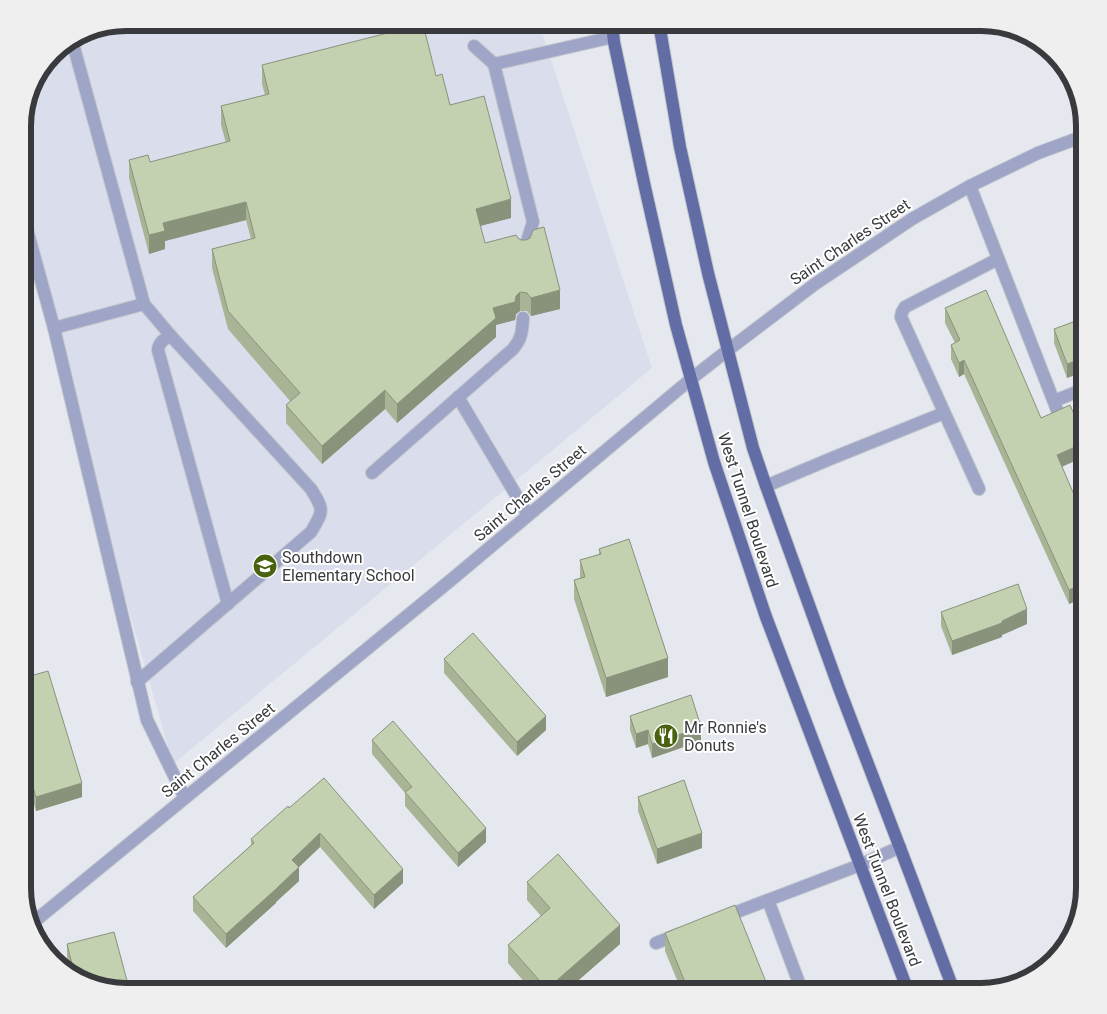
<svg xmlns="http://www.w3.org/2000/svg" width="1107" height="1014" font-family="Roboto,sans-serif">
<style>
.built{fill:#daddec}
.lines{fill:none;stroke-linecap:round;stroke-linejoin:round}
.minor-casing{stroke:#c3c5cc;stroke-width:14}
.major-casing{stroke:#c3c5cc;stroke-width:14}
.minor{stroke:#9ea5c6;stroke-width:12}
.major{stroke:#626ca5;stroke-width:12}
.wall{fill:#a9b497}
.shaded-wall{fill:#89927b}
.building{fill:#c4d1b0;stroke:#89927b}
.labels{text-anchor:middle;dominant-baseline:central;stroke-width:4;stroke-linejoin:round;paint-order:stroke}
.street-label{font-size:16px;fill:#393a3d;stroke:#fff}
.poi-label{font-size:16px;fill:#393a3d;stroke:#fff;text-anchor:start}
.rim{fill:none;stroke:#393a3d;stroke-width:6}
</style>
<rect width="100%" height="100%" fill="#e6e8f0"/>
<polygon class="built" points="126,23 539,23 652,368 173,764 23,240 23,119 33,81 58,48 87,30"/>
<g class="lines">
<defs>
<g id="minor">
<polyline points="72,40 144,304"/>
<polyline points="474,46 494,64"/>
<polyline points="970,186 1059,415"/>
<polyline points="23,215 54,328 147,720 185,798"/>
<polyline points="524,251 533,222 494,64 613,37"/>
<path d="M54,328L144,304L171,336L311,489C324,510 324,510 311,532L137,682"/>
<path d="M171,336C164,339 159,342 158,350L228,604"/>
<polyline points="458,397 528,515"/>
<polyline points="1054,401 1084,389"/>
<path d="M372,473L513,349C522,338 522,332 523,318"/>
<polyline points="766,486 830,459 944,413"/>
<polyline points="979,489 901,317 902,312 905,307 998,259"/>
<polyline points="768,900 802,991"/>
<polyline points="721,918 860,865 900,847"/>
<polyline points="30,925 451,580 691,379 728,350 815,284 912,219 970,186 1038,153 1084,136"/>
<polyline points="656,943 679,934"/>
</g>
<g id="major">
<polyline points="612,23 614,42 644,183 676,325 714,462 766,617 908,991"/>
<polyline points="659,23 680,147 708,273 753,448 766,486 839,688 910,874 954,991"/>
</g>
</defs>
<use href="#minor" class="minor-casing"/>
<use href="#major" class="major-casing"/>
<use href="#minor" class="minor"/>
<use href="#major" class="major"/>
</g>
<g class="wall">
<polygon points="262,65 436,76 450,105 511,218 480,226 485,243 560,309 531,316 527,311 520,311 516,314 515,320 496,325 496,337 397,423 385,409 322,464 286,423 286,405 290,401 228,329 212,268 212,249 251,239 246,220 165,241 165,249 149,254 129,178 129,160 150,162 226,143 221,125 221,106 265,95 262,84"/>
<polygon points="945,308 1062,467 1084,518 1084,597 1069,604 964,374 959,377 951,359 951,345 955,343 945,323"/>
<polygon points="1084,318 1067,378 1054,343 1054,329"/>
<polygon points="599,549 668,677 606,697 574,599 574,580 580,578 580,560 599,554"/>
<polygon points="941,612 1027,624 1002,635 1002,637 952,655 941,626"/>
<polygon points="444,659 546,730 517,756 444,673"/>
<polygon points="23,678 82,797 36,811 23,769"/>
<polygon points="630,716 701,741 652,758 648,744 636,748 630,730"/>
<polygon points="372,740 486,842 458,867 405,806 405,793 372,754"/>
<polygon points="638,797 702,848 657,864 638,811"/>
<polygon points="289,808 403,883 374,909 320,847 299,867 299,881 276,902 276,903 226,948 193,911 193,897 251,845 251,839"/>
<polygon points="527,882 620,944 565,992 533,992 508,963 508,945 541,916 527,900"/>
<polygon points="665,933 768,992 682,992 665,951"/>
<polygon points="67,944 86,983 69,972 67,963"/>
</g>
<g class="shaded-wall">
<polygon points="511,199 511,218 476,227 476,209"/>
<polygon points="246,202 246,220 165,241 165,249 149,254 149,235 163,223"/>
<polygon points="560,290 560,309 531,316 531,298"/>
<polygon points="520,292 520,311 516,314 515,320 496,325 496,337 397,423 397,404 493,308 516,296"/>
<polygon points="1084,358 1084,372 1067,378 1067,364"/>
<polygon points="964,360 964,374 959,377 959,363"/>
<polygon points="385,390 385,409 322,464 322,446"/>
<polygon points="1084,443 1084,457 1057,469 1057,455"/>
<polygon points="32,569 32,579 23,581 23,572"/>
<polygon points="1084,583 1084,597 1069,604 1069,590"/>
<polygon points="1027,609 1027,624 1002,635 1002,637 952,655 952,641 1002,621"/>
<polygon points="668,658 668,677 606,697 606,678"/>
<polygon points="546,716 546,730 517,756 517,742"/>
<polygon points="701,727 701,741 652,758 652,744"/>
<polygon points="648,730 648,744 636,748 636,734"/>
<polygon points="82,783 82,797 36,811 36,797"/>
<polygon points="486,828 486,842 458,867 458,853"/>
<polygon points="320,833 320,847 299,867 299,881 276,902 276,903 226,948 226,934 276,889 292,860"/>
<polygon points="702,833 702,848 657,864 657,849"/>
<polygon points="403,869 403,883 374,909 374,895"/>
<polygon points="620,925 620,944 565,992 547,992 547,989"/>
<polygon points="768,987 768,992 758,992"/>
</g>
<g class="building">
<polygon points="423,24 436,76 442,74 450,105 484,96 511,199 476,209 485,243 516,235 518,238 521,240 526,240 530,238 533,230 544,227 560,290 531,298 527,293 520,292 516,296 515,302 493,308 496,318 397,404 385,390 322,446 286,405 300,393 228,311 212,249 255,238 246,202 163,223 165,231 149,235 129,160 148,155 150,162 230,141 221,106 269,94 262,65"/>
<polygon points="986,290 1041,418 1070,405 1084,437 1084,443 1057,455 1084,518 1084,583 1069,590 964,360 959,363 951,345 960,340 945,308"/>
<polygon points="1084,318 1084,358 1067,364 1054,329"/>
<polygon points="23,534 32,569 23,572"/>
<polygon points="629,539 668,658 606,678 574,580 585,577 580,560 601,554 599,549"/>
<polygon points="1018,584 1027,609 1002,621 1002,623 952,641 941,612"/>
<polygon points="473,633 546,716 517,742 444,659"/>
<polygon points="48,671 82,783 36,797 23,755 23,678"/>
<polygon points="691,695 701,727 652,744 648,730 636,734 630,716"/>
<polygon points="393,721 486,828 458,853 405,792 412,787 372,740"/>
<polygon points="324,778 403,869 374,895 320,833 292,860 299,867 276,889 226,934 193,897 254,843 251,839 288,806 289,808"/>
<polygon points="684,780 702,833 657,849 638,797"/>
<polygon points="558,854 620,925 547,989 508,945 550,908 527,882"/>
<polygon points="735,905 768,987 758,992 689,992 665,933"/>
<polygon points="114,932 130,992 86,983 75,976 67,944"/>
</g>
<defs>
<symbol id="school-disc" viewBox="-11 -11 22 22"><circle r="9.5" fill="#4a620f" stroke="#fff"/><path d="M0-5L7-2L0 1L-7-2ZM-4 1L0 2.5L4 1V4Q0 6-4 4Z" fill="#fff"/></symbol>
<symbol id="restaurant-disc" viewBox="-11 -11 22 22"><circle r="9.5" fill="#4a620f" stroke="#fff"/><path d="M-5-6h1v4h1v-4h1v4h1v-4h1v5L-1.5 .5V6h-2V.5L-5-1ZM5-6V6H3V1.5H1.5Q1.5-4 5-6Z" fill="#fff"/></symbol>
</defs>
<g fill-rule="evenodd">
<use href="#school-disc" x="251" y="552" width="28" height="28"/>
<use href="#restaurant-disc" x="652" y="722" width="28" height="28"/>
</g>
<g class="labels">
<g class="street-label">
<text transform="translate(850 242) rotate(-34)">Saint Charles Street</text>
<text transform="translate(530 493) rotate(-40)">Saint Charles Street</text>
<text transform="translate(748 510) rotate(72)">West Tunnel Boulevard</text>
<text transform="translate(218 750) rotate(-39)">Saint Charles Street</text>
<text transform="translate(887 890) rotate(69)">West Tunnel Boulevard</text>
</g>
<g class="poi-label">
<text x="282" y="557">Southdown<tspan x="282" dy="18">Elementary School</tspan></text>
<text x="684" y="727">Mr Ronnie's<tspan x="684" dy="18">Donuts</tspan></text>
</g>
</g>
<path d="M0 0H1107V1014H0ZM126 31H981A95 95 0 0 1 1076 126V888A95 95 0 0 1 981 983H126A95 95 0 0 1 31 888V126A95 95 0 0 1 126 31Z" fill="#efefef" fill-rule="evenodd"/>
<path class="rim" d="M126 31H981A95 95 0 0 1 1076 126V888A95 95 0 0 1 981 983H126A95 95 0 0 1 31 888V126A95 95 0 0 1 126 31Z"/>
</svg>
